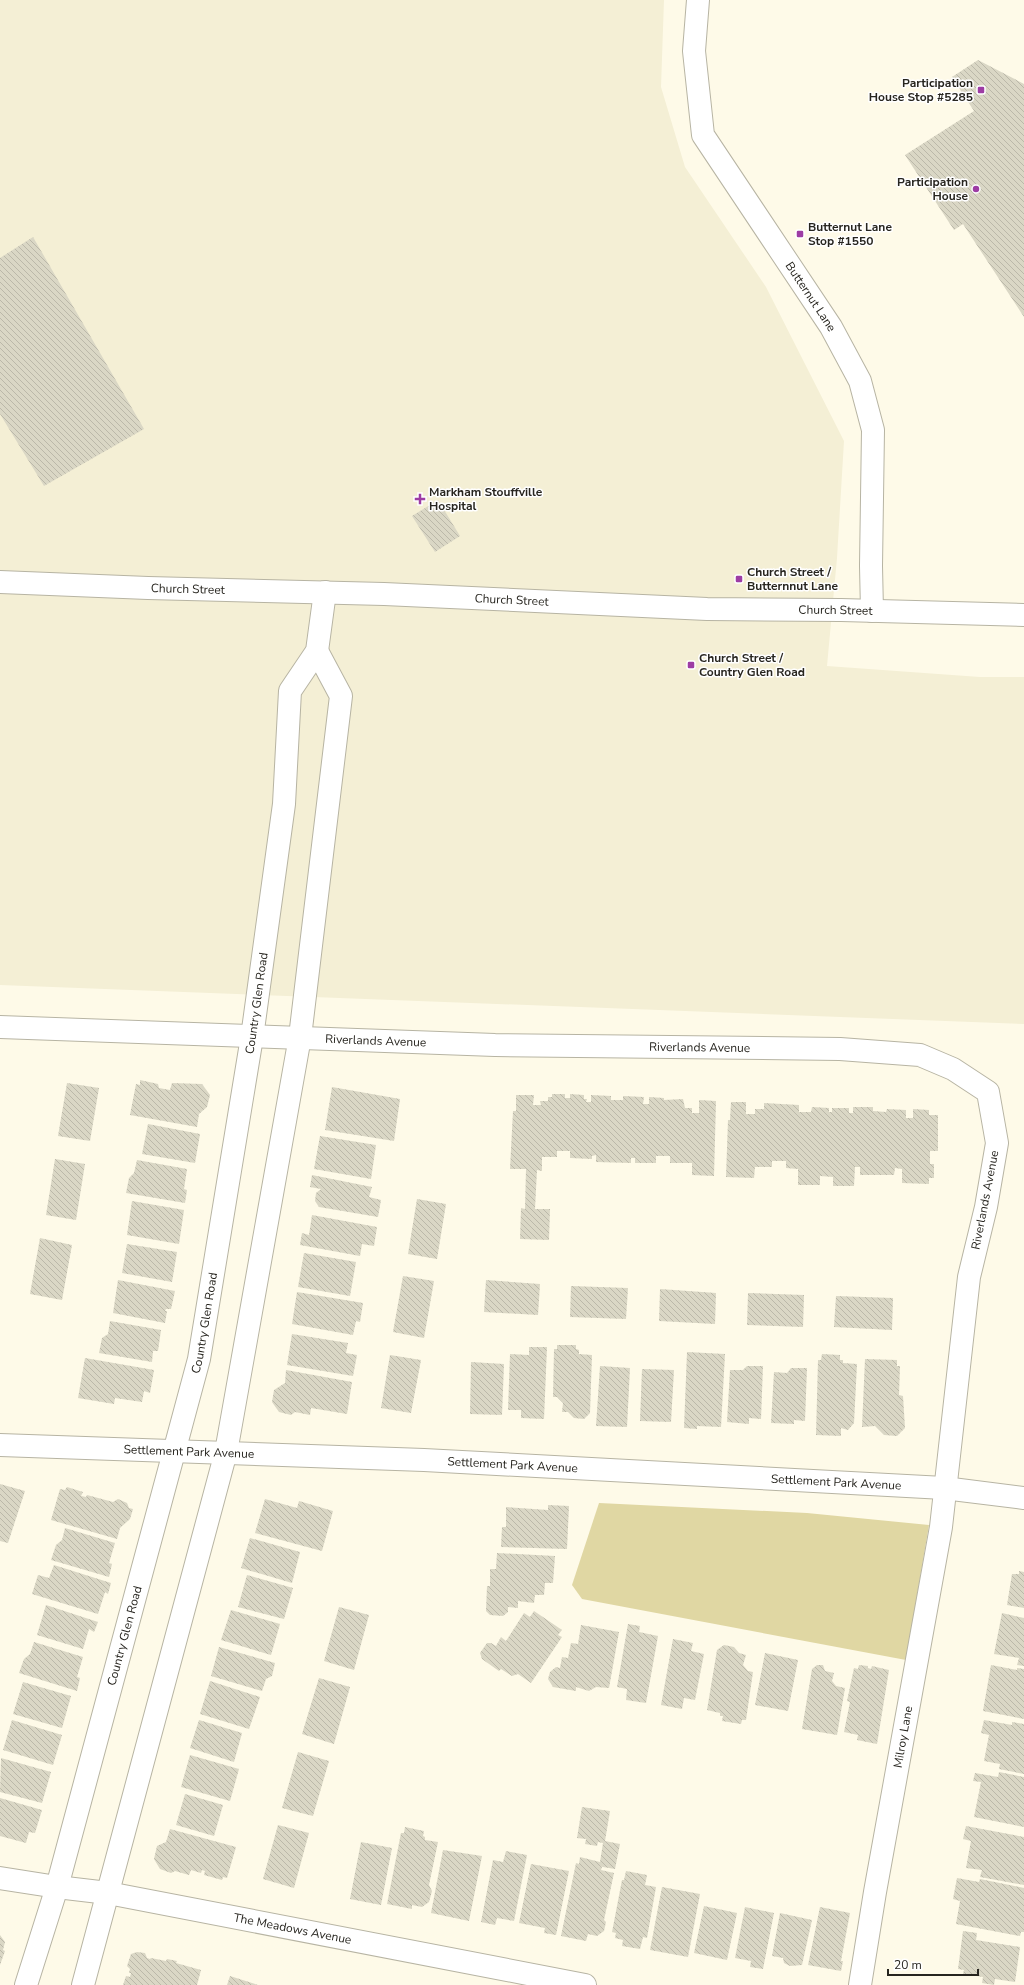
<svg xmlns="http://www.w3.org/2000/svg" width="1024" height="1985" font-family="'Nunito Sans',sans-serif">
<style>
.built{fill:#f4efd5}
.green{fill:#e0d7a3}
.building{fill:url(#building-back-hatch)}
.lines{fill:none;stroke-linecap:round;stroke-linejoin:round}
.minor-casing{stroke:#b7b4a3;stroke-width:24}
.minor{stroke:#fff;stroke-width:22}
.poi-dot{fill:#9d3ca4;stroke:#fff;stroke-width:1.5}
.labels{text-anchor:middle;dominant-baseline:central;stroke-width:3;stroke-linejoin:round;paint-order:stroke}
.poi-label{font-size:12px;font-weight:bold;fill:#27251f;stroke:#fff;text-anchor:start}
.street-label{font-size:12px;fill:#27251f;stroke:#fff}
</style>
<defs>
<pattern id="building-back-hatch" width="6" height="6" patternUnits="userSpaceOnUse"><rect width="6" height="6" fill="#dad7c5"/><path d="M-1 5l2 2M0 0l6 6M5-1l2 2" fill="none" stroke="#bbb8a9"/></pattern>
</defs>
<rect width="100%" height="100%" fill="#fefae8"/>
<polygon class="built" points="0,0 664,0 661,87 685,167 766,287 844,441 837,558 827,666 980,677 1024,677 1024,1024 0,985"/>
<polygon class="green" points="599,1503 807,1513 929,1525 906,1660 582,1599 572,1585"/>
<g class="building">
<polygon points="978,60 1024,84 1024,317 963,224 954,230 905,155 974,111 952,77"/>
<polygon points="33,237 144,429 44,486 0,414 0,258"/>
<polygon points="438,500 460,536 435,552 412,516"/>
<polygon points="140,1080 158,1084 159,1088 170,1090 172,1083 202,1084 210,1095 207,1107 199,1114 197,1127 130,1115 136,1084 140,1085"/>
<polygon points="67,1083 99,1088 90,1141 58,1136"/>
<polygon points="332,1087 400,1099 394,1141 325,1130"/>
<polygon points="552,1094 565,1094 565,1098 570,1098 570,1094 584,1095 584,1099 587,1099 586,1102 591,1102 591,1095 611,1096 611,1100 623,1100 623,1096 644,1097 643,1104 649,1104 649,1097 664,1098 664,1100 683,1099 685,1108 692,1108 692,1113 699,1113 699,1100 716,1101 714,1176 692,1175 692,1163 670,1163 670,1156 656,1156 656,1163 635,1163 635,1158 631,1158 631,1163 596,1162 596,1155 592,1156 592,1159 570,1158 570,1151 557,1151 557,1157 542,1157 542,1171 537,1170 535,1209 550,1209 549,1240 520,1239 521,1208 525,1209 526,1169 510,1169 513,1111 516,1111 516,1095 534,1095 533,1105 541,1105 540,1101 548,1101 548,1097 552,1097"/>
<polygon points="731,1102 746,1102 746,1114 755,1114 755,1109 764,1109 764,1103 799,1105 799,1112 811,1112 812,1107 829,1108 829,1112 832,1112 832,1108 849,1108 849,1113 853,1113 853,1107 873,1107 873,1111 886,1112 887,1109 906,1110 906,1118 913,1118 913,1109 929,1110 929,1115 938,1115 938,1151 930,1151 930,1164 934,1164 934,1178 929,1178 929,1184 902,1183 902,1169 895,1168 894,1175 860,1175 860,1167 855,1167 854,1186 833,1186 833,1177 820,1176 820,1185 798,1185 798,1169 786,1168 786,1161 772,1161 772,1167 755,1167 754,1178 726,1177 728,1120 730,1120"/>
<polygon points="148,1124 200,1134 195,1163 142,1154"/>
<polygon points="320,1136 376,1145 371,1179 314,1169"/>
<polygon points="55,1159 85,1164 76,1220 46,1215"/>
<polygon points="137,1160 187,1169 184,1189 187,1190 185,1203 126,1193 129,1178 134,1173"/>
<polygon points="312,1175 372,1187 369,1197 381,1200 378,1217 319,1207 315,1201 316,1193 321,1189 310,1187"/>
<polygon points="417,1199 446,1204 437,1259 408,1254"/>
<polygon points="132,1201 184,1210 179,1244 127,1235"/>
<polygon points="312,1215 377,1227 374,1246 362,1244 360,1256 300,1245 302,1233 309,1235"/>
<polygon points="40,1238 72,1245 62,1300 30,1294"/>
<polygon points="127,1244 177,1252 172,1282 122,1273"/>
<polygon points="304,1253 356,1262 350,1296 298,1287"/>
<polygon points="403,1276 434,1281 424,1338 393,1332"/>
<polygon points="118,1280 175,1291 171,1309 166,1309 165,1311 167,1311 165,1323 113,1313"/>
<polygon points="486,1280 540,1284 538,1315 484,1312"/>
<polygon points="571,1286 628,1288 626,1319 570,1317"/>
<polygon points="660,1289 716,1293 715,1324 659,1321"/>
<polygon points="297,1292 363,1303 360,1322 356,1321 353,1335 292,1324"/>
<polygon points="748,1293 804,1295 803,1327 747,1325"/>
<polygon points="836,1296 893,1298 892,1330 834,1327"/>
<polygon points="110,1321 161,1330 158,1351 153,1351 152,1362 99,1353 102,1338 108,1334"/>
<polygon points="292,1334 348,1343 346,1353 357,1355 353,1376 287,1365"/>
<polygon points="557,1345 576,1345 576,1349 579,1350 579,1354 592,1355 590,1413 584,1419 574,1418 568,1412 562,1412 563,1403 557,1397 553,1397 554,1349 557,1349"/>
<polygon points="529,1347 547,1347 544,1419 521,1418 521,1410 508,1410 510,1354 529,1355"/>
<polygon points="687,1352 725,1354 721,1427 697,1426 697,1429 684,1428"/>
<polygon points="822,1354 840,1355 840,1360 843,1360 843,1363 857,1364 854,1423 848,1430 841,1428 841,1436 816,1435 818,1360 821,1360"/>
<polygon points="390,1355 421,1360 411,1413 381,1408"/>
<polygon points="85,1358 154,1370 150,1393 144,1391 142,1402 115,1398 114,1404 78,1398"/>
<polygon points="865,1359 897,1360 897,1366 900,1366 899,1395 903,1396 905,1428 897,1436 884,1435 875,1426 862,1427"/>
<polygon points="471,1362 504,1364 502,1415 470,1414"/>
<polygon points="600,1366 630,1368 627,1427 596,1426"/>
<polygon points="747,1366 763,1366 761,1419 749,1418 749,1424 727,1422 730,1370 743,1370"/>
<polygon points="791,1368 807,1368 805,1421 794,1420 794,1424 771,1423 774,1372 787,1373"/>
<polygon points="642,1369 674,1370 671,1422 640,1421"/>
<polygon points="286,1370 352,1382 347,1414 311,1408 310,1415 295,1412 291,1415 279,1412 272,1402 274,1390 285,1383"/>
<polygon points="0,1484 25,1491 8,1543 0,1541"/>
<polygon points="67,1487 83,1492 81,1496 86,1497 87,1495 113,1502 118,1499 127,1503 129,1508 133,1509 130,1519 120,1528 117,1539 51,1520 60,1489 65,1490"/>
<polygon points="265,1499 297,1508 299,1501 333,1511 322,1551 255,1533"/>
<polygon points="548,1505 569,1506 567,1549 501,1547 502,1527 506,1527 506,1507 548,1510"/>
<polygon points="65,1528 115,1543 109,1563 112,1564 109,1577 51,1560 56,1545 62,1540"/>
<polygon points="250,1538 300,1552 292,1583 241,1568"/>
<polygon points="497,1553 555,1556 553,1583 545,1583 544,1595 535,1595 534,1603 518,1601 518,1608 508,1607 508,1612 503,1616 490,1615 486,1611 487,1586 490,1586 490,1569 496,1569"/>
<polygon points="54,1565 111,1583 108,1594 105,1592 98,1614 32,1594 38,1575 49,1578"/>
<polygon points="1019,1571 1024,1572 1024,1608 1007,1605 1012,1574 1019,1574"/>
<polygon points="247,1575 293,1588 284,1619 238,1607"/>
<polygon points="46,1605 98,1622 94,1632 89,1629 83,1649 37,1635"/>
<polygon points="339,1607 369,1615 354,1670 324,1661"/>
<polygon points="231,1610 280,1624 271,1655 221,1640"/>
<polygon points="534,1611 562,1630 558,1635 562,1637 531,1683 518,1674 512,1676 501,1669 499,1671 482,1659 480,1653 487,1643 491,1643 496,1646 501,1637 506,1641 524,1613 530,1617"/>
<polygon points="1002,1613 1024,1618 1024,1666 1017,1665 1019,1658 994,1654"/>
<polygon points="628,1624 640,1626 639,1632 658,1636 646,1703 626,1700 627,1689 617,1687"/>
<polygon points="581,1625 619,1632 609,1688 596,1687 589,1691 576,1687 576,1691 553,1687 548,1679 550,1672 556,1667 560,1668 562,1657 568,1658 571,1643 578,1644"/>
<polygon points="673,1639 693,1643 691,1651 704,1654 695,1700 684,1698 682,1709 661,1705"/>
<polygon points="34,1642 83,1657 77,1677 80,1678 77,1691 19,1673 24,1659 30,1654"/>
<polygon points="724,1645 734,1647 739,1653 746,1655 743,1665 748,1671 753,1672 746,1720 742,1720 741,1724 722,1721 723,1716 720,1716 720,1713 707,1710 717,1650"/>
<polygon points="219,1647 275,1663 272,1676 266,1679 262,1691 211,1676"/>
<polygon points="765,1653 798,1660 788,1711 755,1705"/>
<polygon points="817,1665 823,1665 825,1671 834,1673 832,1681 836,1686 845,1688 837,1735 802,1729 812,1669"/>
<polygon points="859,1665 868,1666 868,1668 871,1669 872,1666 889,1670 877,1744 857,1740 858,1735 844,1732 850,1702 847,1701 854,1668 858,1669"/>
<polygon points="991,1665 1017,1670 1017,1668 1024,1669 1024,1719 983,1711"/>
<polygon points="319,1678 350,1687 334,1744 302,1734"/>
<polygon points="210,1681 260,1697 249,1729 200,1714"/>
<polygon points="23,1682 71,1696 62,1728 13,1714"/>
<polygon points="12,1720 62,1735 53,1765 3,1750"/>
<polygon points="199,1720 242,1733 234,1762 190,1748"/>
<polygon points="984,1720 1012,1725 1012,1722 1024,1724 1024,1774 999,1769 1000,1764 984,1761 989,1735 981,1733"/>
<polygon points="298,1752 329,1761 313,1816 282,1808"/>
<polygon points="190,1755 239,1769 230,1801 181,1787"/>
<polygon points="1,1758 51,1772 42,1803 0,1792"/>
<polygon points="999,1772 1024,1777 1024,1827 974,1817 981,1782 973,1781 975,1773 998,1777"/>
<polygon points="185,1794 223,1805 214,1836 176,1825"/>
<polygon points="0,1798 42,1810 35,1833 29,1832 26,1843 0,1836"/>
<polygon points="582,1807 610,1811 605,1841 620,1844 615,1869 597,1866 602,1867 601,1870 614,1873 604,1920 606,1922 604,1931 597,1936 588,1934 586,1941 561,1936 576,1863 579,1864 580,1857 600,1862 603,1843 598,1842 597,1846 585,1844 586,1839 577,1838"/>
<polygon points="278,1825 309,1833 294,1888 263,1879"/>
<polygon points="966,1826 1024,1837 1024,1885 980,1877 982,1870 966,1868 971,1841 963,1839"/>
<polygon points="405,1827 424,1831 423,1836 425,1837 425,1840 438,1842 429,1885 432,1891 429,1902 422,1907 412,1905 412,1909 387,1904 401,1833 404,1833"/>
<polygon points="170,1829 236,1847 227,1878 223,1877 222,1880 204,1875 205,1871 202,1870 201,1873 191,1870 189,1875 175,1871 171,1873 160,1869 154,1859 157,1846 166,1842"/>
<polygon points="361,1842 392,1848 381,1905 350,1899"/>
<polygon points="443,1850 482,1856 469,1921 431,1913"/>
<polygon points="506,1851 527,1855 514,1921 497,1918 495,1925 481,1922 493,1860 503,1862"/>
<polygon points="531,1864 569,1871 556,1935 544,1933 545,1928 519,1923"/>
<polygon points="626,1871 647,1875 645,1885 656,1887 647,1938 643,1937 640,1949 622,1946 623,1940 615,1938 616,1933 612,1932 622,1880 624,1880"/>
<polygon points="957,1878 979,1882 980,1879 1024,1888 1024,1932 1021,1932 1020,1936 956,1924 960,1901 953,1899"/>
<polygon points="662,1887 700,1894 688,1957 650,1950"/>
<polygon points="704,1906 737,1913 727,1960 694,1953"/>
<polygon points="745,1907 774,1913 763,1969 750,1967 751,1961 735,1958"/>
<polygon points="820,1907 850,1913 841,1961 843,1961 841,1971 808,1965"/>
<polygon points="780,1913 812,1920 802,1965 790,1966 784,1963 783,1958 772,1956"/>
<polygon points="963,1931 977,1933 976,1940 1020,1947 1015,1982 995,1979 994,1985 982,1983 983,1977 963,1974 964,1970 958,1969"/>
<polygon points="0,1935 5,1942 3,1950 5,1951 0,1965"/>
<polygon points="137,1952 145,1953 147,1958 150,1959 151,1958 166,1961 167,1959 177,1961 176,1963 201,1970 197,1985 123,1985 126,1976 130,1977 131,1973 129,1973 130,1969 127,1966 131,1954"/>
<polygon points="230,1976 258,1985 227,1985"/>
</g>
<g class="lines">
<defs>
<g id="minor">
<path id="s1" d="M698,0L694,51L703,135L831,327L860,381L873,430L871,566L872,611"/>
<path id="s2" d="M0,582L148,588L384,594L707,609L841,610L1024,615"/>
<path id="s3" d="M0,1027L495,1045L840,1049L920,1055L953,1069L988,1092L997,1143L986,1207L969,1277L941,1527L875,1892L860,1985"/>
<path id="s4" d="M0,1445L424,1460L944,1488L1024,1498"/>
<path id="s5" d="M0,1878L57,1887L108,1893L585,1985"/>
<path id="s6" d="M26,1985L57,1887L199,1359L252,1037L284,804L290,691L317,651L325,592"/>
<polyline points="83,1985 226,1452 300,1037 341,696 317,651"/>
</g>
</defs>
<use href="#minor" class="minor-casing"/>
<use href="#minor" class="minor"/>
</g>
<g class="poi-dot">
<rect x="977" y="86" width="8" height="8" rx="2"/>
<circle cx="976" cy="189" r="4"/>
<rect x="796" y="230" width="8" height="8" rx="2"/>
<path d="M418 493h4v4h4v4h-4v4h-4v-4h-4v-4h4z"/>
<rect x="735" y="575" width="8" height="8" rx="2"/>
<rect x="687" y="661" width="8" height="8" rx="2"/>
</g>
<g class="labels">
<g class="poi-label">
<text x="973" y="83" text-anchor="end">Participation<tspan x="973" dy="14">House Stop #5285</tspan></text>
<text x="968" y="182" text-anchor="end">Participation<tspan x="968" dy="14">House</tspan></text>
<text x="808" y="227">Butternut Lane<tspan x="808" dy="14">Stop #1550</tspan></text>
<text x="429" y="492">Markham Stouffville<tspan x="429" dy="14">Hospital</tspan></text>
<text x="747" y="572">Church Street /<tspan x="747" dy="14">Butternnut Lane</tspan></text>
<text x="699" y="658">Church Street /<tspan x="699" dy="14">Country Glen Road</tspan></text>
</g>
<g class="street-label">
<text stroke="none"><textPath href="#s1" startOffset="330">Butternut Lane</textPath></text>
<text stroke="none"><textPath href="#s2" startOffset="188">Church Street</textPath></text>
<text stroke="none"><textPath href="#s2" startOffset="512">Church Street</textPath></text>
<text stroke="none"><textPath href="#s2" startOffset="836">Church Street</textPath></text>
<text stroke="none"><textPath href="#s6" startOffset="1010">Country Glen Road</textPath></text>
<text stroke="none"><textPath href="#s3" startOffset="376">Riverlands Avenue</textPath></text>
<text stroke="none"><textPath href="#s3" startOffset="700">Riverlands Avenue</textPath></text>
<text transform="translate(985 1200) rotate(-79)">Riverlands Avenue</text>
<text stroke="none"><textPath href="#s6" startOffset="686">Country Glen Road</textPath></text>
<text stroke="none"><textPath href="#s4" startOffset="189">Settlement Park Avenue</textPath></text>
<text stroke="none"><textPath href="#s4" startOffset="513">Settlement Park Avenue</textPath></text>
<text stroke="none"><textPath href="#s4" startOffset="837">Settlement Park Avenue</textPath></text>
<text stroke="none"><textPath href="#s6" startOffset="363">Country Glen Road</textPath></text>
<text transform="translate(903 1737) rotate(-80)">Milroy Lane</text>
<text stroke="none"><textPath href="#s5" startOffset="297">The Meadows Avenue</textPath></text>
</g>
</g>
<path d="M888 1969v6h90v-6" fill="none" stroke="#27251f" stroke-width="2"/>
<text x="894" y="1969" font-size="12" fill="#27251f" stroke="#ffffff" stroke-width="3" paint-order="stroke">20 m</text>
</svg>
